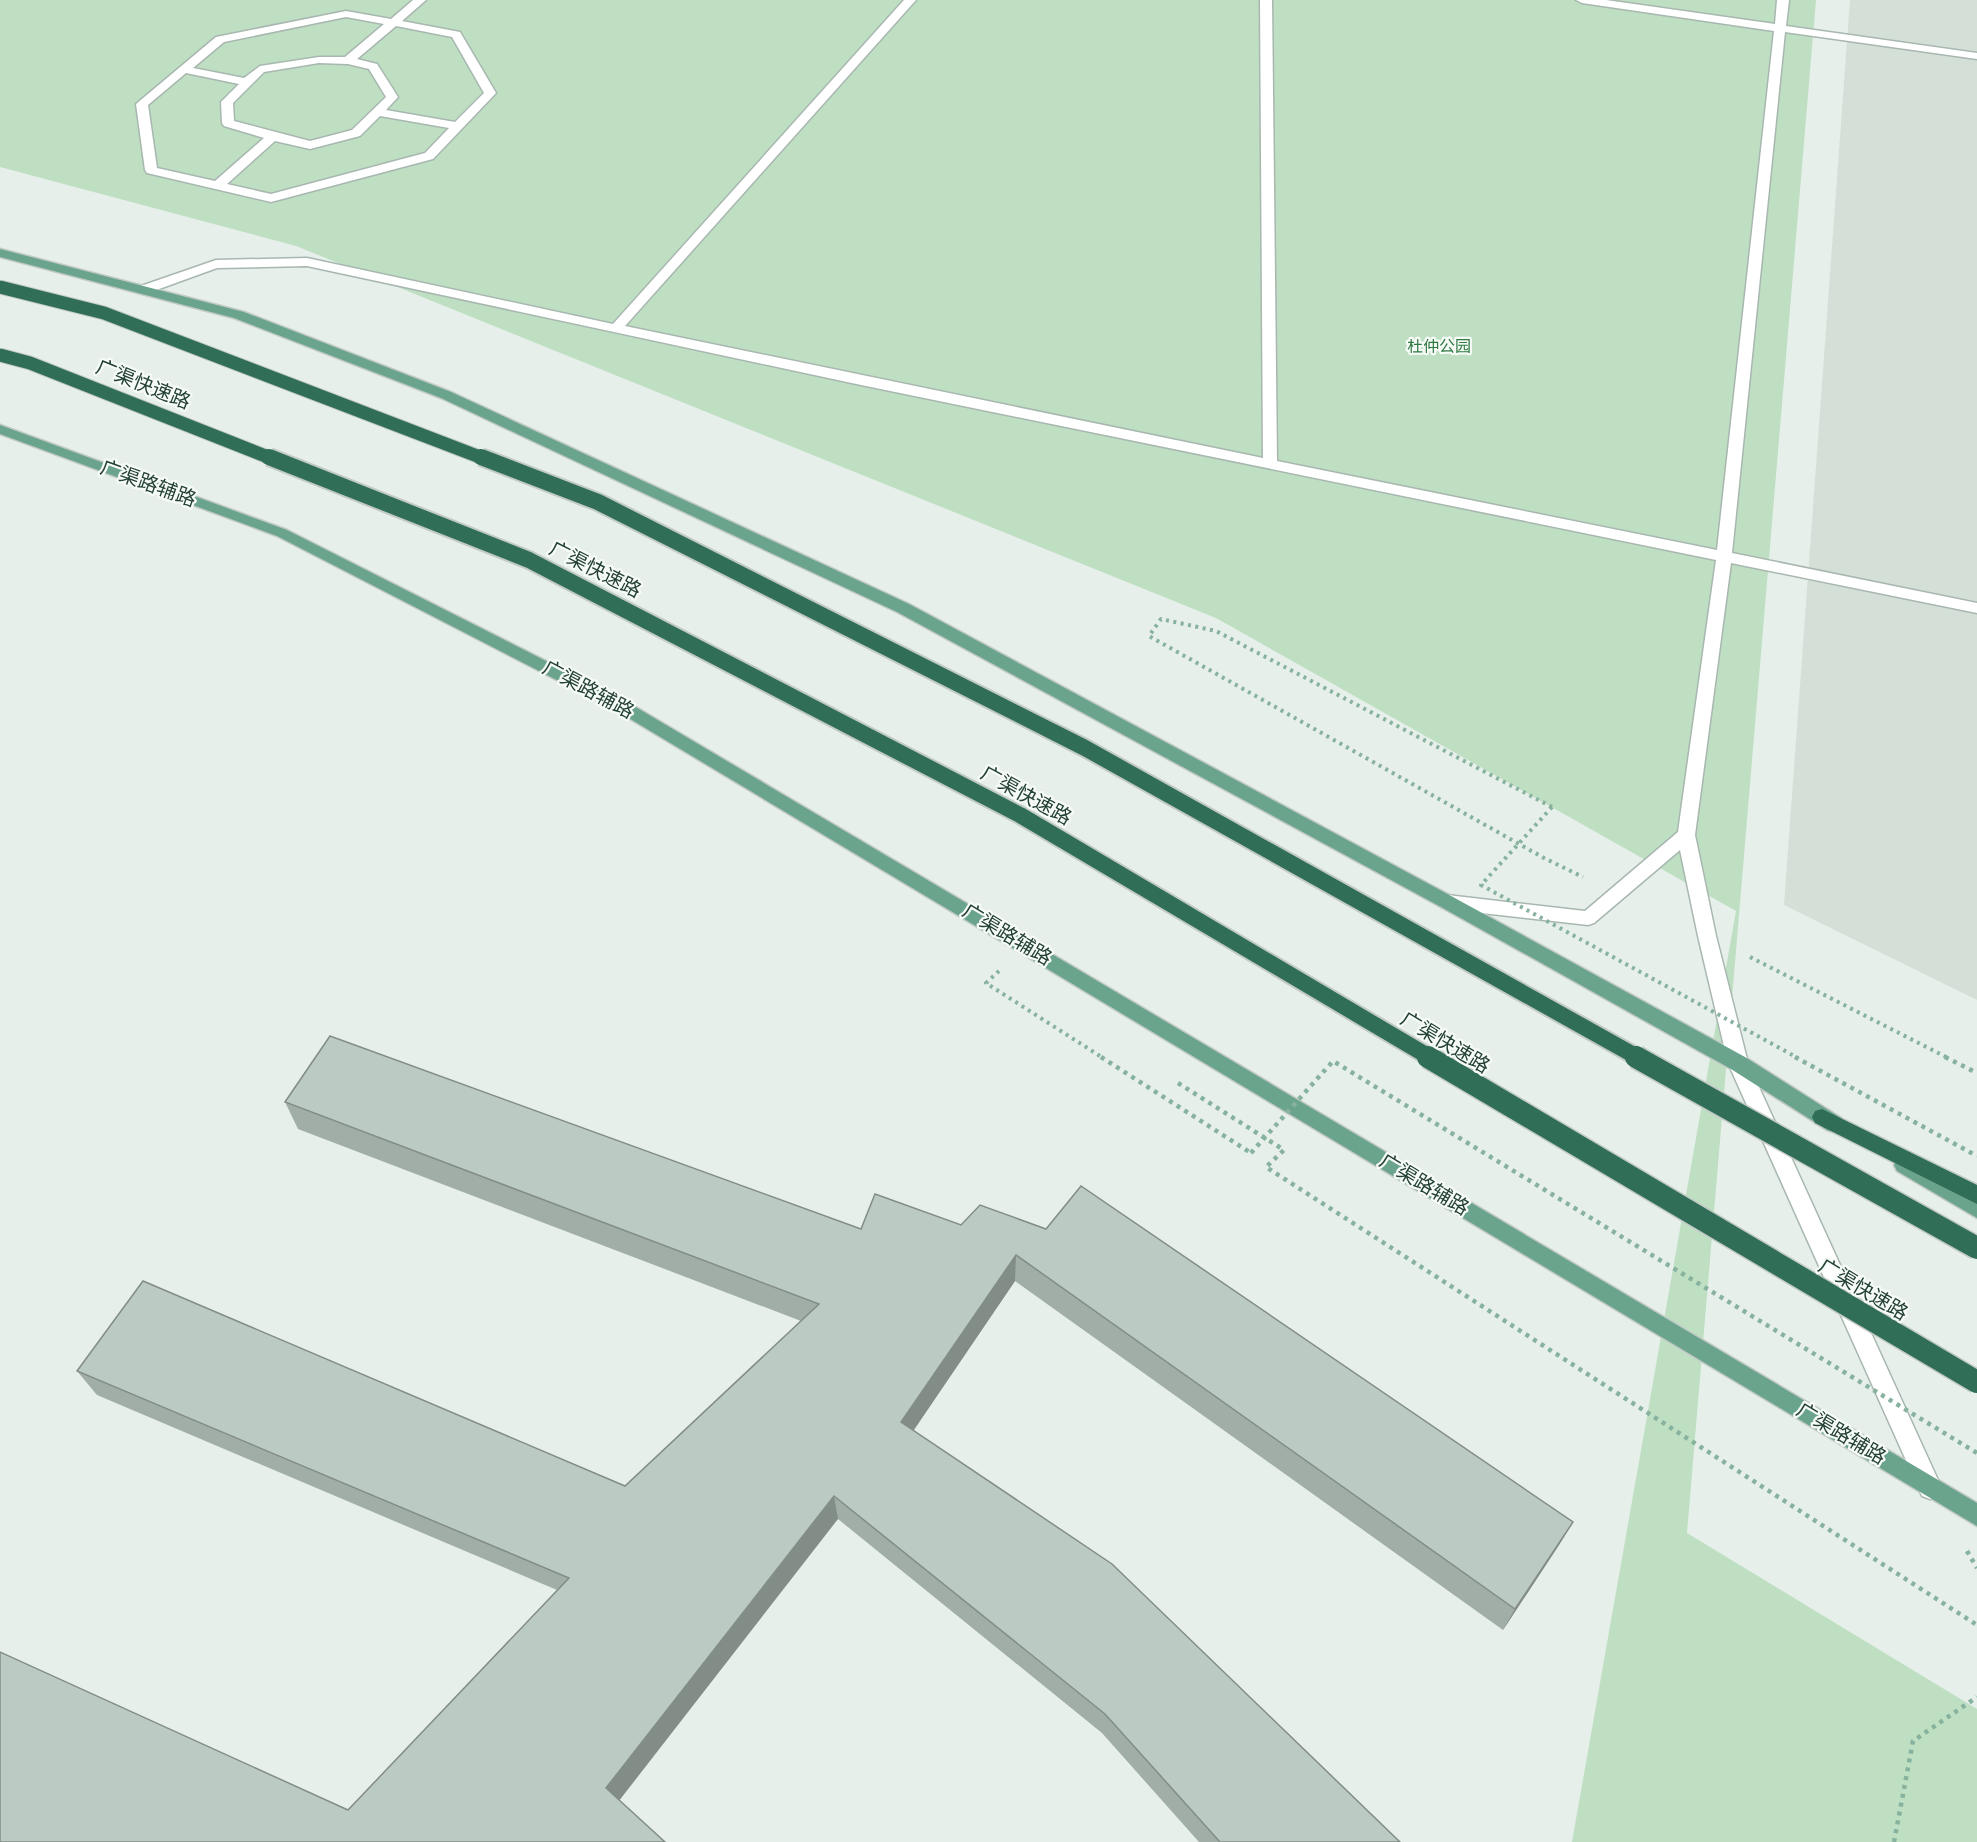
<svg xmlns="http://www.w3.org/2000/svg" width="1977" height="1842" font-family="'Sofia Sans Condensed','Noto Sans SC',sans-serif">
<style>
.built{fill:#d4dfd8}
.green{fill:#bfdfc3}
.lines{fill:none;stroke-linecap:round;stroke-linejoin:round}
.minor-casing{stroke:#a8b7b0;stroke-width:3}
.major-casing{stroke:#c2cac6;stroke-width:3}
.highway-casing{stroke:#c2cac6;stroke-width:3}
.path-far1{stroke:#87b29e;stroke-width:4;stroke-dasharray:3 4.5;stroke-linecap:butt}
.path{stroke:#87b29e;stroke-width:4.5;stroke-dasharray:4 5;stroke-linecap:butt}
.minor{fill:#fff;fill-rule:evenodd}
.major{fill:#6ba48d;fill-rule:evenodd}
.highway{fill:#306e58;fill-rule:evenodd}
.highway-bridge-far2-casing{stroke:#c2cac6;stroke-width:15;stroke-linecap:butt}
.highway-bridge-far1-casing{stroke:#c2cac6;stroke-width:20;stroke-linecap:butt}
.highway-bridge-casing{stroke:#c2cac6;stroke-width:25;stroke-linecap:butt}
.path-bridge-far1{stroke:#87b29e;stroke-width:4;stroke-dasharray:3 4.5;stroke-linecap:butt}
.path-bridge{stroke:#87b29e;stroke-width:4.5;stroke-dasharray:4 5;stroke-linecap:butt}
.highway-bridge-far2{stroke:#306e58;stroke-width:13}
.highway-bridge-far1{stroke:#306e58;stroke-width:16}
.highway-bridge{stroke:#306e58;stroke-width:22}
.wall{fill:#a1aea7}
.shaded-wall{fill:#838d88}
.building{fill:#bbcac2;stroke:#838d88;stroke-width:1.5}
.labels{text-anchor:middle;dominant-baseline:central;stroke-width:4.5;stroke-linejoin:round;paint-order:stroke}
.far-park-label{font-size:16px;fill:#2e7940;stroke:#f7fbf8}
.street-label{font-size:20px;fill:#244135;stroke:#f7fbf8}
</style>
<rect width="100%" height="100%" fill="#e6efea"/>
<polygon class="built" points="1850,0 1977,0 1977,1000 1784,905"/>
<polygon class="green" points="0,0 1816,0 1687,1533 1977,1709 1977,1842 1572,1842 1736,911 1216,618 296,246 0,167"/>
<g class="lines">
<defs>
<g id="minor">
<path d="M413,0H426L402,21L460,32L496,93L433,159L271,202L147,173L145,170L136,104L216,37L346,11L391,19ZM346,17L384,24L345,57H319L260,66L244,78L193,68L224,42ZM396,26L452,37L484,93L455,122L386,110L398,97L377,64L357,59ZM319,63L348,64L369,69L386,97L352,130L310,141L234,121L233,103L264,72ZM186,73L239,84L221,102L222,123L224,126L264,138L215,181L157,168L148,105ZM380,116L449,128L425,153L271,194L227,184L275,141L310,149L360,136Z"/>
<polygon points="904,0 916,0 625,326 1263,458 1260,0 1272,0 1277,461 1717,550 1774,31 1582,3 1576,0 1606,0 1775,24 1777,0 1789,0 1786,26 1977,53 1977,59 1785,32 1732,553 1977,603 1977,613 1731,563 1695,835 1716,936 1748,1063 1938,1480 1941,1488 1938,1496 1930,1499 1922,1496 1728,1063 1698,936 1680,850 1594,923 1588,925 1447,909 1441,907 1438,902 1441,897 1447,895 1585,911 1678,832 1716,560 861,385 307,266 217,268 148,293 143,294 136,290 138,287 216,260 307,258 613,324"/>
</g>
<g id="major">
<polygon points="0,249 244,312 451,392 909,604 1453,897 1745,1057 1841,1118 1844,1124 1841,1130 1834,1132 1827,1130 1731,1069 1441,907 897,612 441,398 234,318 0,257"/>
<polygon points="0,425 287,530 629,703 1977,1503 1977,1526 617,711 277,536 0,434"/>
<polygon points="1904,1157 1977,1199 1977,1218 1897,1171 1894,1165 1897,1159"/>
</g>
<polygon id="highway" points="1822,1109 1977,1185 1977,1204 1815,1123 1812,1117 1815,1111"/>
</defs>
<use href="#minor" class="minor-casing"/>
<use href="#major" class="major-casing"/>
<use href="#highway" class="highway-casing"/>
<g class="path-far1">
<polyline points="1552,807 1216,631 1161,619 1149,636 1544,858 1583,877"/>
<polyline points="1750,957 1948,1058"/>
<polyline points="999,971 986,983 1103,1058"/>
</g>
<g class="path">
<polyline points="1101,1057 1251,1153"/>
<polyline points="1945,1057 1977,1073"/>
<polyline points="1178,1083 1284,1150 1266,1167 1977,1625"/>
<polyline points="1967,1551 1977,1568"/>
<polyline points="1894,1842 1913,1741 1977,1697"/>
</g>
<use href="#minor" class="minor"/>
<use href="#major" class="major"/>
<use href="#highway" class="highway"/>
<defs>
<g id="highway-bridge-far2">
<polyline points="0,287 104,313 485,459"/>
<polyline points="0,355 30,363 273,459"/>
</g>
<g id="highway-bridge-far1">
<polyline points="269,457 529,560 1020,815 1431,1058"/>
<polyline points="481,457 598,502 1085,748 1639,1058"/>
</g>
<g id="highway-bridge">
<polyline points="1428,1057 1977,1382"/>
<polyline points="1636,1057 1977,1248"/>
</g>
</defs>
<use href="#highway-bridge-far2" class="highway-bridge-far2-casing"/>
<use href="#highway-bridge-far1" class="highway-bridge-far1-casing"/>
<use href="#highway-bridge" class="highway-bridge-casing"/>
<polyline class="path-bridge-far1" points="1552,807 1481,885 1798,1058"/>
<g class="path-bridge">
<polyline points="1795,1057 1977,1156"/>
<polyline points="1251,1153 1333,1061 1977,1453"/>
</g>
<use href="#highway-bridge-far2" class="highway-bridge-far2"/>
<use href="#highway-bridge-far1" class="highway-bridge-far1"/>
<use href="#highway-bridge" class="highway-bridge"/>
</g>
<polygon class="wall" points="285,1102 861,1229 961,1225 1573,1522 1559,1545 1503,1630 1015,1281 913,1431 1400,1842 1199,1842 1102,1733 838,1519 348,1810 557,1590 97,1395 77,1371 625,1486 801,1321 298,1129"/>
<g class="shaded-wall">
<polygon points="1016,1255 1015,1281 903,1446 901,1422"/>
<polygon points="834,1496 838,1519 615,1806 606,1788"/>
<polygon points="1573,1522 1559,1545 1503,1630 1515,1609"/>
</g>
<polygon class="building" points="330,1036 861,1229 875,1194 961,1225 980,1205 1046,1229 1081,1186 1573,1522 1515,1609 1016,1255 901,1422 1112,1564 1400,1842 1220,1842 1105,1714 834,1496 606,1788 665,1842 0,1842 0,1652 348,1810 569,1578 77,1371 143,1281 625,1486 819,1304 285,1102"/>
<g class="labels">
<g class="far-park-label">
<text x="1439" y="347">杜仲公园</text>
</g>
<g class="street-label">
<text transform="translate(143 385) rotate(22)">广渠快速路</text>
<text transform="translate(148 484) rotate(20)">广渠路辅路</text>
<text transform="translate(595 570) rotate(27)">广渠快速路</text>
<text transform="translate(588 690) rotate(28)">广渠路辅路</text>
<text transform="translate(1026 796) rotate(29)">广渠快速路</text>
<text transform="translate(1007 935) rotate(31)">广渠路辅路</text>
<text transform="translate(1445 1043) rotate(31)">广渠快速路</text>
<text transform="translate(1424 1185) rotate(31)">广渠路辅路</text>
<text transform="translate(1863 1290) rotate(31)">广渠快速路</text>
<text transform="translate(1841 1434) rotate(31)">广渠路辅路</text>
</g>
</g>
</svg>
